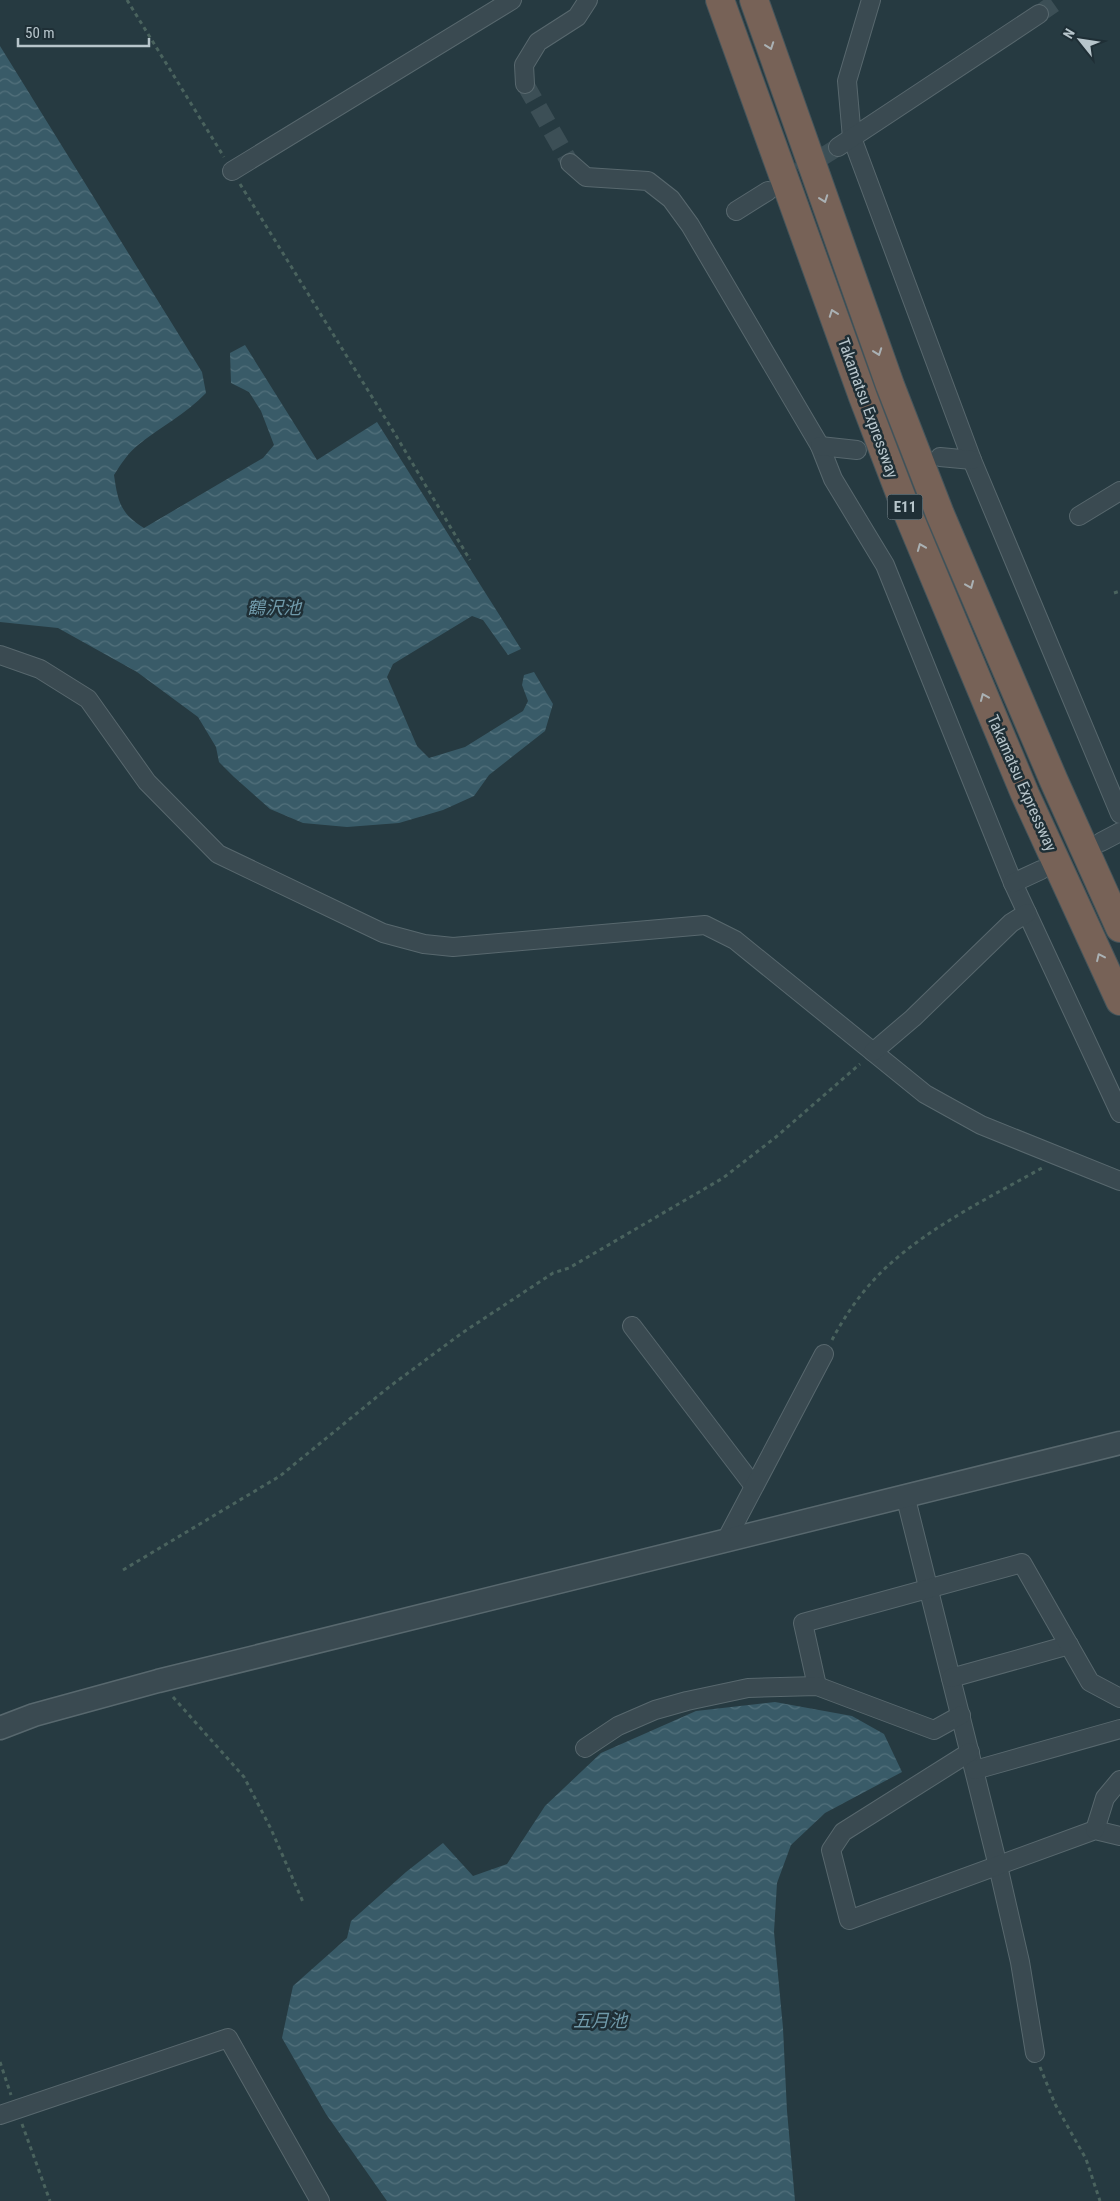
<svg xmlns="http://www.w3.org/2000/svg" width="1120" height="2201" font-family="'Roboto Condensed','Noto Sans JP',sans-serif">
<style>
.water{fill:url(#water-waves)}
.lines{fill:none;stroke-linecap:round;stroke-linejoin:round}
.minor-tunnel{stroke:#3c4f56;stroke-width:18;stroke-dasharray:18 9;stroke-linecap:butt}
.minor-casing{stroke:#58686e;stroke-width:20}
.tertiary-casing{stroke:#58686e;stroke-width:25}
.motorway-casing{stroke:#45555b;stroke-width:30}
.path{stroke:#4a635e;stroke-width:3;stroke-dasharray:4 4;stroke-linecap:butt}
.minor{stroke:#3a4a51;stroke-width:18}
.tertiary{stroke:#3a4a51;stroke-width:22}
.motorway{stroke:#776257;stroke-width:28}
.oneway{stroke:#aab1b4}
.labels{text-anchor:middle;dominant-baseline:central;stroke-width:5;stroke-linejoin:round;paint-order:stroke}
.shield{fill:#1f2f36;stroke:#89989e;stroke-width:1}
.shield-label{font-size:15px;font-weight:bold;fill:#b7c5cb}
.street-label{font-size:16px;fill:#b7c5cb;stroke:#1f2f36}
.water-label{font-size:18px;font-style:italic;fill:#709aaa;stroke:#1f2f36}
</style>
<defs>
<pattern id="water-waves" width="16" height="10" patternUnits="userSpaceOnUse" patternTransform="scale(1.25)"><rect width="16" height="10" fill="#395b68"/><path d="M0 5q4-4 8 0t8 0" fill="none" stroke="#53717c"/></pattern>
</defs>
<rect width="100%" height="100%" fill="#263a41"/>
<g class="water">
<path d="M0,46L202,372L206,393C186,414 160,427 138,445C128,453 121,464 114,475C118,502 120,513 144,528L263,458L274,445L261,411L249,392L231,383L230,353L245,345L317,460L377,422L521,649L508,655L483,620L472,616L393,664L387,677L417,746L429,758L465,747L523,711L528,701L522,685L524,675L534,672L553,704L545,731L489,775L474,796L443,810L399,823L347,827L303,823L270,809L234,777L219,762L216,747L198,717L137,672L58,628L0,622Z"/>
<polygon points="775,1702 852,1716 884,1734 902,1772 825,1813 791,1845 777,1883 774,1932 783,2028 787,2111 795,2201 387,2201 326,2114 282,2038 293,1986 347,1938 351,1921 406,1872 443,1843 473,1876 507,1864 545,1806 601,1753 696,1711"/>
</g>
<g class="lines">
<g class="minor-tunnel">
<polyline points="1039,14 1059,0"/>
<polyline points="525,84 570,163"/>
<polyline points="776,186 838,147"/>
</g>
<defs>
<g id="minor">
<polyline points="871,0 847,81 852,138 972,460 1120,814"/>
<polyline points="525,84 524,65 538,42 577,17 588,0"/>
<polyline points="838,147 1039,14"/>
<polyline points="570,163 586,177 648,181 671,199 690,225 820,446 833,479 885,565 1013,883 1120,1113"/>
<polyline points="232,171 512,0"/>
<polyline points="736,211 768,191"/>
<polyline points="820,446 857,450"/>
<polyline points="940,457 972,460"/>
<polyline points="1079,516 1120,491"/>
<polyline points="0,655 40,669 88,699 147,782 218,854 383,933 424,944 453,947 705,925 735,940 925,1094 981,1125 1120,1181"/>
<polyline points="1101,842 1120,832"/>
<polyline points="1013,883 1041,870"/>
<polyline points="873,1052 913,1018 1011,923 1027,913"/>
<polyline points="632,1326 753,1485"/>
<polyline points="905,1495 998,1866 1020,1962 1035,2053"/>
<polyline points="726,1540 824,1354"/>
<polyline points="951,1678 1069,1645"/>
<polyline points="817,1686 803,1623 1022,1563 1090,1682 1120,1698"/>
<polyline points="585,1748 618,1726 655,1710 687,1701 748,1688 817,1686 934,1730 961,1715"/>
<polyline points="970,1752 843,1832 831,1850 849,1920 1095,1830 1120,1836"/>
<polyline points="975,1770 1120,1729"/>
<polyline points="1095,1830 1105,1798 1120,1780"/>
<polyline points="0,2115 228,2038 320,2201"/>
</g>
<polyline id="tertiary" points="0,1728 34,1715 158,1681 1120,1443"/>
<g id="motorway">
<polyline points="720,0 863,397 906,509 1025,794 1120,1001"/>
<polyline points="754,0 890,385 940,514 1054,781 1120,928"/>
</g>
</defs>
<use href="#minor" class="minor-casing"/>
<use href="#tertiary" class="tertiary-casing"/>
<use href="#motorway" class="motorway-casing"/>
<g class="path">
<polyline points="127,0 224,157"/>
<polyline points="240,184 395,434 470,560"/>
<polyline points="1114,593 1120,591"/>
<path d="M832,1340C846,1313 867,1284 890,1264C933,1225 992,1196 1042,1168"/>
<polyline points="123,1570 280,1476 389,1387 462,1333 553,1273 569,1268 723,1178 776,1137 860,1064"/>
<polyline points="173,1697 244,1777 271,1829 303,1902"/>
<polyline points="0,2062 11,2095"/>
<polyline points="1040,2067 1055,2104 1086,2159 1100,2201"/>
<polyline points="22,2124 50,2201"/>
</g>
<use href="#minor" class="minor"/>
<use href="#tertiary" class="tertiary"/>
<use href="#motorway" class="motorway"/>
</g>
<defs><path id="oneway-chevron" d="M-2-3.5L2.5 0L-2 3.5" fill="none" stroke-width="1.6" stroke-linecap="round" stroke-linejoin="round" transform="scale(1.25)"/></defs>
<g class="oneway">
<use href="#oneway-chevron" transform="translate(770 46) rotate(70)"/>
<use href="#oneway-chevron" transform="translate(824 199) rotate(70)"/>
<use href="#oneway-chevron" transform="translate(833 313) rotate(-110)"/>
<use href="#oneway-chevron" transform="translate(878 352) rotate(70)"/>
<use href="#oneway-chevron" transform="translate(921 547) rotate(-112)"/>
<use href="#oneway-chevron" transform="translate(970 585) rotate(67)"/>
<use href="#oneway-chevron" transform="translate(984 697) rotate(-113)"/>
<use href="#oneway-chevron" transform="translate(1100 957) rotate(-115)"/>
</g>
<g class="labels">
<rect class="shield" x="887.5" y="494.5" width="35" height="25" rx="4"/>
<g class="shield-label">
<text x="905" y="507">E11</text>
</g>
<g class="street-label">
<text transform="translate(868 408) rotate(70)">Takamatsu Expressway</text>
<text transform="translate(1022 783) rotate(66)">Takamatsu Expressway</text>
</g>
<g class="water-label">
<text x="274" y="607">鶴沢池</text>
<text x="600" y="2020">五月池</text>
</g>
</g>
<g transform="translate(1080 40) rotate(300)" stroke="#1f2f36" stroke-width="4" paint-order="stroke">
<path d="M0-4L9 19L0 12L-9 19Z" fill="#b7c5cb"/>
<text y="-8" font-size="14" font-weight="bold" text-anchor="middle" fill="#b7c5cb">N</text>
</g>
<path d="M18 38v8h131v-8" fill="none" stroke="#b7c5cb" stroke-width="2.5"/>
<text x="25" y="38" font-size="15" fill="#b7c5cb" stroke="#1f2f36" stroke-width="4" paint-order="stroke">50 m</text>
</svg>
